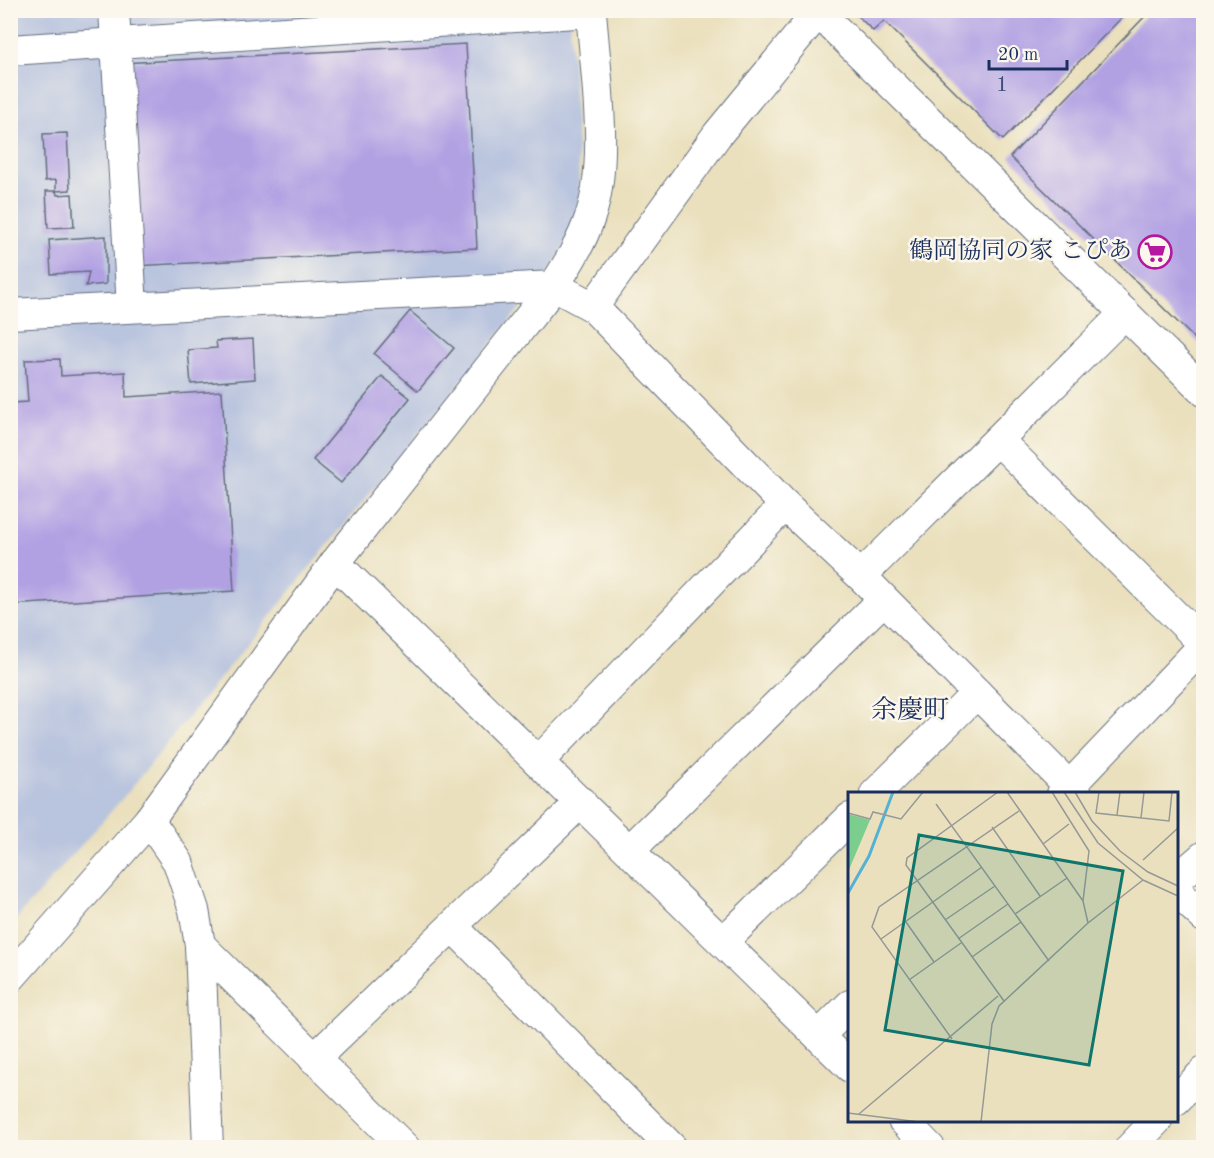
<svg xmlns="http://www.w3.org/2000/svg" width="1214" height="1158" font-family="'Old Standard TT','Noto Serif JP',serif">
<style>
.industrial{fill:#b9c4de}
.building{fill:#b1a1e3}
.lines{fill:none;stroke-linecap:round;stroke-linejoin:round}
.minor-casing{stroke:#636d7f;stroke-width:32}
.minor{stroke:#fff;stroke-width:30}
.labels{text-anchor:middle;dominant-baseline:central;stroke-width:5;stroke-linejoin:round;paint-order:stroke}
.number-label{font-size:21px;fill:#404c7f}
.poi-label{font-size:24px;fill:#1b2f5e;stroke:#fbf7ec;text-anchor:end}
.neighbourhood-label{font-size:26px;fill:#1b2f5e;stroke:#fbf7ec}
.inset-river{fill:none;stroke:#55b2d3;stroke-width:3}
.inset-road{fill:none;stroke:#979997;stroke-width:1.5}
.view{fill:#0f766e;fill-opacity:0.15;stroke:#0f766e;stroke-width:3}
.inset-edge{fill:none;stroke:#1b2f5e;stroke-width:3}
</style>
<rect width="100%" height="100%" fill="#fbf7ec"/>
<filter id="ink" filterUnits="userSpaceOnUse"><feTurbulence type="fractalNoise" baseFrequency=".0167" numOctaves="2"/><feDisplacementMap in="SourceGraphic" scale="12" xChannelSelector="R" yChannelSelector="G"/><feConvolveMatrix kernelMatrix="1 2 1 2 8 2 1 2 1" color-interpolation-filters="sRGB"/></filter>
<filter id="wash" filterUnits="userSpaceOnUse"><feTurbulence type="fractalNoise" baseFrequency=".008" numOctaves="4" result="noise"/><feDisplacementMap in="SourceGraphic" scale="24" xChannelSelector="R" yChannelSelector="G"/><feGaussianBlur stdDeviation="1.35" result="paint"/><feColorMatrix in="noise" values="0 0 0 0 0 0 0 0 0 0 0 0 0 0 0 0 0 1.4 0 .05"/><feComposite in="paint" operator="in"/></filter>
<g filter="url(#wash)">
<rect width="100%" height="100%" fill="#eae0bd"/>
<polygon class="industrial" points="11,11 569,11 580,196 564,247 547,275 122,799 11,925"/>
<g id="blocks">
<g class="building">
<polygon points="852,10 1129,10 1003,140 884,21 873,31"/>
<polygon points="1151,10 1204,10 1204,348 1010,157"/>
<polygon points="466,44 477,248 133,266 122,63"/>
<polygon points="67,133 70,190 56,191 56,180 45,181 43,134"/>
<polygon points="46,191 56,191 57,195 72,194 74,227 48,228"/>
<polygon points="106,236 106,284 86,286 89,272 51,274 49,240"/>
<polygon points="410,311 454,348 418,391 374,354"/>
<polygon points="253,339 255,379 191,384 188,350 217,348 216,341"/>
<polygon points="60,359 61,376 125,372 126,397 222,391 234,591 10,605 10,403 28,402 25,360"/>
<polygon points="382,376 410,398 341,483 313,460"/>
</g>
</g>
</g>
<g filter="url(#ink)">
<use href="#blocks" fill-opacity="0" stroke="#636d7f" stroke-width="1.5"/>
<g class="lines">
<defs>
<g id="minor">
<polyline points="114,10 132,307"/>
<polyline points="818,12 1204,391"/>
<polyline points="10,50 591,12"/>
<polyline points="593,307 717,135 820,10"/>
<polyline points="10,314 554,286 593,307 785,505 861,576 1077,794"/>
<polyline points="998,440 1204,644"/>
<polyline points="335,563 850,1067"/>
<polyline points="861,576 1125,313"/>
<polyline points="539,761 785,505"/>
<polyline points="875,794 977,693"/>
<polyline points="1062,794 1204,645"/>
<polyline points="149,820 178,862 194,910 200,945 208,1148"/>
<polyline points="630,850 883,600"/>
<polyline points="1176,880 1204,856"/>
<polyline points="1176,891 1204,917"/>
<polyline points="454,928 672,1148"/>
<polyline points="724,941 850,818"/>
<polyline points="200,945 405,1148"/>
<path d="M10,978L149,820L335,563L554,286C568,264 582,242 590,217C610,160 595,71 591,10"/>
<polyline points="819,1036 850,1005"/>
<polyline points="314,1059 581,802"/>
<polyline points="1176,1100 1204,1072"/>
<polyline points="903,1120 930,1148"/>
<polyline points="1130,1148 1157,1120"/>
</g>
</defs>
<use href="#minor" class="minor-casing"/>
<use href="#minor" class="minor"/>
</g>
</g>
<defs>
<symbol id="supermarket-ring" viewBox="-11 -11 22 22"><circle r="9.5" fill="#fbf7ec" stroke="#b5179e" stroke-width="1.5"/><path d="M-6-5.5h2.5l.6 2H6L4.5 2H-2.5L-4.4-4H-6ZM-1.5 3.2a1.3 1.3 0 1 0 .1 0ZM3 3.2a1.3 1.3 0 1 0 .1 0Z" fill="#b5179e"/></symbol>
</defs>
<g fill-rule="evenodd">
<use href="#supermarket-ring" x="1136" y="233" width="38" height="38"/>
</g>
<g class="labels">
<g class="number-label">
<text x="1002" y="85">1</text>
</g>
<g class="poi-label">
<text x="1132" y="252">鶴岡協同の家 こぴあ</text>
</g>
<g class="neighbourhood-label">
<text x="910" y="711">余慶町</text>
</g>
</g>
<g transform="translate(848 792)">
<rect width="330" height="330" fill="#eae0bd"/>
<path d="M0,22L22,28L0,80Z" fill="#7cce8f"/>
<path class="inset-river" d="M0,101L21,64L45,0"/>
<path class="inset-road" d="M150,0L59,66L58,73L156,209M159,0L235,109M204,0L241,59L235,109L240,131M216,0L250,51L295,88L330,104M227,0L244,29L272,59L300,80L330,94M251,0L248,21L321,29L324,0M88,12L201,169M0,21L22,27L25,20L53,27L75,0M269,23L272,0M293,26L296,0M144,35L192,104M195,52L221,32M295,68L330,36M167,122L219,86M97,128L147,94M58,130L86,170M33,147L134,75M110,147L160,112M124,165L173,130M61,188L113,151M104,247L24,135L31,115L171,19M0,321L71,330M11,322L150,204M133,330L144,232L151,214L240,131L295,88"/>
<path class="view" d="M71,43L275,79L241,273L37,238Z"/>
<rect width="330" height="330" class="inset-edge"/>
</g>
<rect width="1214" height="1158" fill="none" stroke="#fbf7ec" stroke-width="36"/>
<path d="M989 60v9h78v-9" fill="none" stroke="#1b2f5e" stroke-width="3"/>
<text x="998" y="60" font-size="18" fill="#1b2f5e" stroke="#fbf7ec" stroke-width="4.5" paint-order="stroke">20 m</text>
</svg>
